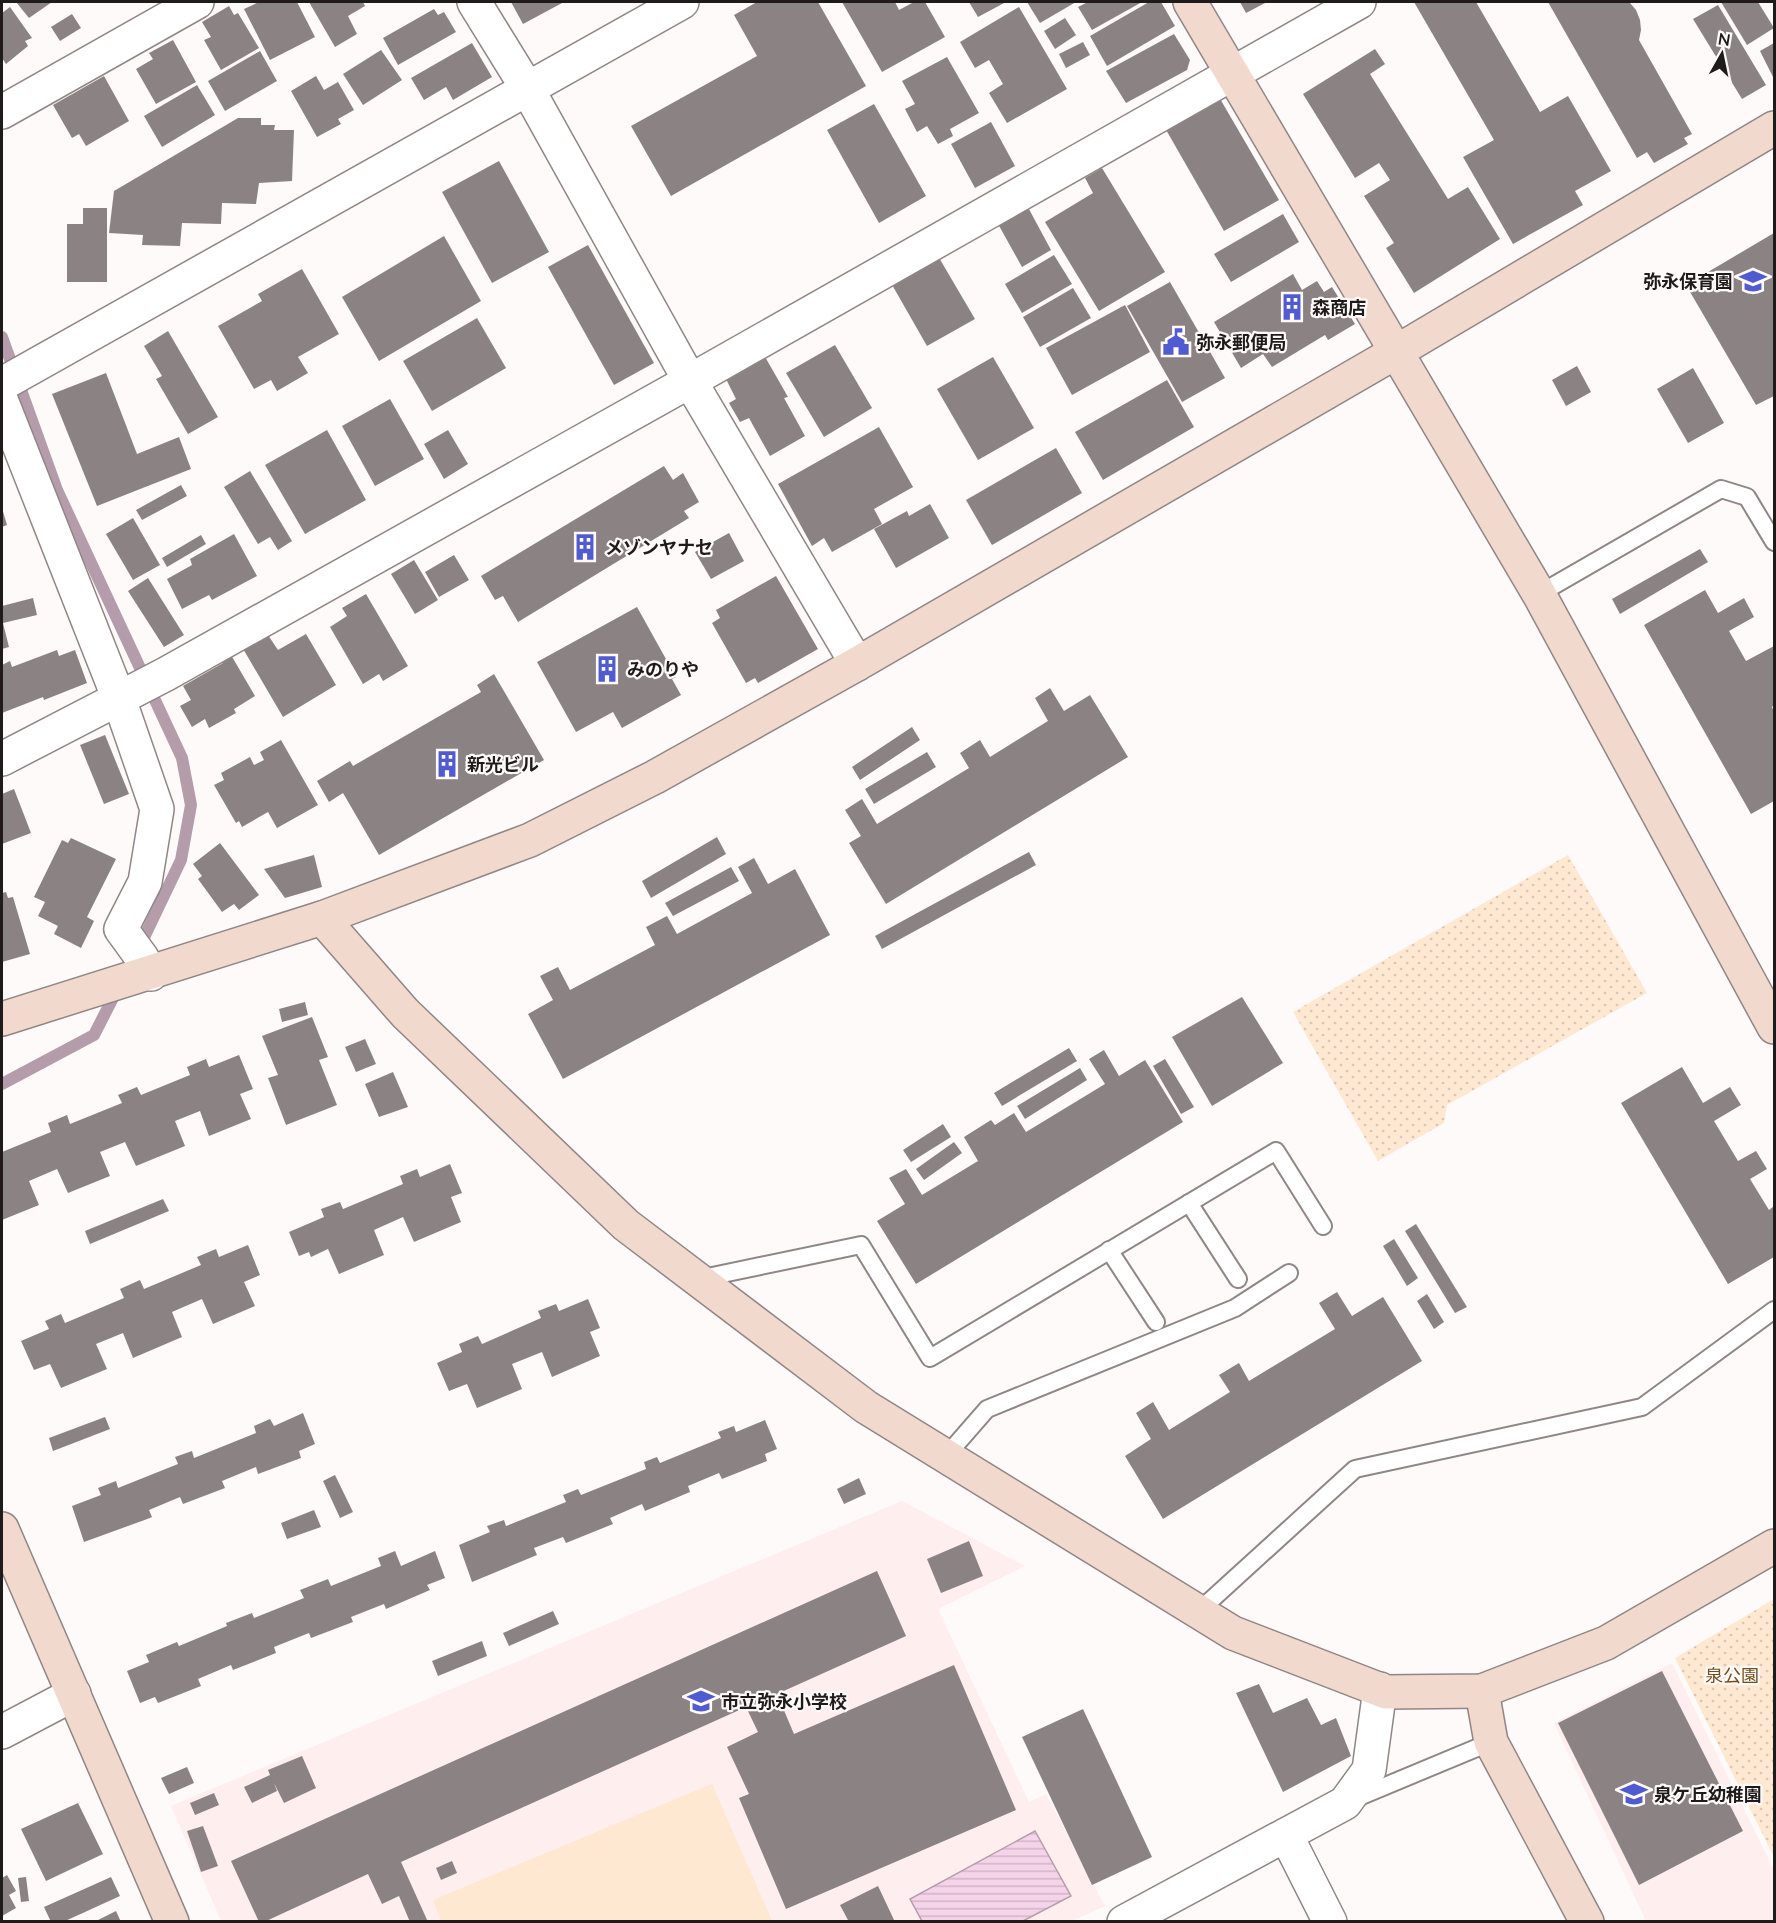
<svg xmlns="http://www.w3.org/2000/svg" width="1776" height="1923" font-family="Lato,'Noto Sans JP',sans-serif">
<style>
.built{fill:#feeeed}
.green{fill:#fee8d2}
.park{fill:url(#park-dots)}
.water{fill:url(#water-rules);stroke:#b59cab;stroke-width:1.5}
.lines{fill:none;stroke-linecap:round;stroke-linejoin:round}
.stream{stroke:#b59cab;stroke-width:12}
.building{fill:#8b8284}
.lane-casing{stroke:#908685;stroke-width:20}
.street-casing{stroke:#908685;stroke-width:36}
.secondary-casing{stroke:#908685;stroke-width:36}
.lane{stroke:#fff;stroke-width:16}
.street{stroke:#fff;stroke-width:33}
.secondary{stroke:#f2d9ce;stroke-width:33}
.labels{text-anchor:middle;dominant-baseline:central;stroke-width:4.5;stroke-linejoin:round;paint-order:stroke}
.poi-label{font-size:18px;font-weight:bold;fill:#1f1b1b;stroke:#fefaf9;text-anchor:start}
.park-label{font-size:18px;fill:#774b18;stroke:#fefaf9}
</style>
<defs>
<pattern id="park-dots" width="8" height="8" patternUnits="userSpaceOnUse" patternTransform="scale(1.5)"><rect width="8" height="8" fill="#fee8d2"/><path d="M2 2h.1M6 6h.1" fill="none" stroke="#d9c6b4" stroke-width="1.8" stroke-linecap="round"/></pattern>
<pattern id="water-rules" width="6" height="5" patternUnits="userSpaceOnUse" patternTransform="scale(1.5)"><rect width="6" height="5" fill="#f5d3e9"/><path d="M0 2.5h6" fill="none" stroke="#d2b5c7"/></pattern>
</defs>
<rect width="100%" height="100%" fill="#fefaf9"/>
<g class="built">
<polygon points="902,1501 1025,1566 938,1609 1029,1802 1046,1794 1105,1906 1070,1922 221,1921 171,1806"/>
<polygon points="1672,1663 1774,1870 1774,1921 1646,1921 1554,1723"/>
</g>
<polygon class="green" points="712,1784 772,1921 441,1921 433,1900"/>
<g class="park">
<polygon points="1568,855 1647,993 1447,1105 1444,1123 1378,1161 1293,1012"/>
<polygon points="1774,1599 1774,1857 1675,1658"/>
</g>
<polygon class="water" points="1035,1831 1071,1896 1023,1921 922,1921 910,1899"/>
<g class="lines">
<g class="stream">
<polyline points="2,337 57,490 182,758 191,805 181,860 139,948"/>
<polyline points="2,1084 94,1035 118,988"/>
</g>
</g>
<g class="building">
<polygon points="16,2 52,2 29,18"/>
<polygon points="259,2 297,2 315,37 270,60 244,9"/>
<polygon points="309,2 363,2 365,6 348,16 357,34 335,47"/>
<polygon points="511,2 564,2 523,24"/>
<polygon points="757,2 818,2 866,86 671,196 631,126 757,56 734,15"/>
<polygon points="842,2 895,2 899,10 914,2 925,2 945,37 882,72"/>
<polygon points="969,2 1006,2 978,17"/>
<polygon points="1027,2 1076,2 1040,23"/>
<polygon points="1088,2 1142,2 1092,30 1078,7"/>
<polygon points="1149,2 1161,2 1175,26 1107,66 1090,36"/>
<polygon points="1240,2 1267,2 1246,13"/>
<polygon points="1414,2 1476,2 1540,112 1568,96 1611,171 1575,191 1583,205 1513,244 1463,157 1494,140"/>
<polygon points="1548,2 1630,3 1636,10 1640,20 1641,30 1639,40 1692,134 1684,138 1688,144 1654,163 1647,152 1637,158"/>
<polygon points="1721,2 1758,2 1774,28 1747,45"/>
<polygon points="1718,5 1766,85 1742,99 1693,19"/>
<polygon points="229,6 234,15 238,13 259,48 221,70 204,40 211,37 202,22"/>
<polygon points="10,7 32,38 25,41 28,46 6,64 2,58 2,13"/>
<polygon points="1019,7 1067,89 1007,123 989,93 1003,84 989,60 975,68 960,42"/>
<polygon points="434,9 438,15 444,12 456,32 398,65 383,38"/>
<polygon points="72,14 81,28 60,41 51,27"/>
<polygon points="1065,18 1076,35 1055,49 1044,31"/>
<polygon points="1174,34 1190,60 1187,70 1126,103 1106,71"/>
<polygon points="173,40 196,82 156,104 136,69 153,59 149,53"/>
<polygon points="1083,42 1090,55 1066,68 1059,54"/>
<polygon points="472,43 492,77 453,100 446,87 424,100 411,78"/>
<polygon points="1774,43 1774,79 1760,51"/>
<polygon points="1375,49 1385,64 1370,74 1448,199 1468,187 1500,239 1414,293 1386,248 1394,243 1364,196 1390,180 1379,163 1355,178 1303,94"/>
<polygon points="381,50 402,80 363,105 343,74"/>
<polygon points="260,51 277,81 225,111 208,81"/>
<polygon points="947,57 979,113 950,129 953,136 938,144 927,126 917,132 905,109 915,104 902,81"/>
<polygon points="104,76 129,121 86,146 79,134 72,138 53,105"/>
<polygon points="316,76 324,90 338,82 354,110 338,119 341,124 317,137 291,91"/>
<polygon points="197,85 215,115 162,147 144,116"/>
<polygon points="1219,97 1279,200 1224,231 1165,128"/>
<polygon points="874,104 926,196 879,223 827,130"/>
<polygon points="238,118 261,118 261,125 275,125 274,130 294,130 292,181 259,183 256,204 222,203 221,224 182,223 180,246 142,245 143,235 109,233 114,191"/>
<polygon points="991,122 1015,166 975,188 951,144"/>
<polygon points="499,161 549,252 492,283 442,192"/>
<polygon points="1102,168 1165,272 1099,311 1045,222 1093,193 1085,178"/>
<polygon points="1023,198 1051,250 1022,267 993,215"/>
<polygon points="83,208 107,208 107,282 67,282 67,224 83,224"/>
<polygon points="1283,214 1299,242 1231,282 1214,254"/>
<polygon points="1774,233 1774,396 1756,405 1686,285"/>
<polygon points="444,236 481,301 379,361 342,297"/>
<polygon points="588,245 654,363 614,385 548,267"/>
<polygon points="1054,255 1072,284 1022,313 1005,284"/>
<polygon points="938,256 975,319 927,346 891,283"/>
<polygon points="302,269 339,334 298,357 308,373 277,391 271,380 254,389 218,326 262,301 258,294"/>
<polygon points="1293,274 1302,290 1317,281 1324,292 1332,287 1355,324 1328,340 1325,335 1272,367 1263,354 1241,368 1214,322"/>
<polygon points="1170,282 1225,378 1182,402 1127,306"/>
<polygon points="1073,288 1091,318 1040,347 1023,317"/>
<polygon points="1125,305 1150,352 1072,395 1046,348"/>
<polygon points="477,318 506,368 432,411 403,361"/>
<polygon points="168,331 218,417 188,434 156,379 162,376 144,346"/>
<polygon points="835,345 872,408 824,437 786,373"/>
<polygon points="764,355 788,397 784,398 805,436 770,456 749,418 740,422 729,403 736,399 725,377"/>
<polygon points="993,357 1034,428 978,460 937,389"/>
<polygon points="1577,366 1591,392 1566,406 1552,380"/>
<polygon points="1693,368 1724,423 1688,443 1657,389"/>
<polygon points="106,373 137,454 179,437 191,469 97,506 52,394"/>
<polygon points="1167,380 1194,427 1103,480 1075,432"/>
<polygon points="390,399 424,459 375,486 342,426"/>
<polygon points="879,427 913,487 874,509 882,524 832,552 824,538 812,546 778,484"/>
<polygon points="327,430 366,500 305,534 265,465"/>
<polygon points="448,430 468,464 444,479 424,444"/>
<polygon points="1056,448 1082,493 992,545 966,500"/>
<polygon points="664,466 673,480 683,473 699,502 684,511 689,518 518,622 503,596 495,600 481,576"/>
<polygon points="250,471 292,541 278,550 270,537 258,544 224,487"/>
<polygon points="181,485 187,496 142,520 136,510"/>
<polygon points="930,504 949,538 896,568 874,529 907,511 909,516"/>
<polygon points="2,508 7,525 2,527"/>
<polygon points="133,518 160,565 133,580 106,534"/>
<polygon points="729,533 744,561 711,579 695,552"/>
<polygon points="234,534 257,576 212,600 209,595 182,609 167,579 192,565 190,559"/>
<polygon points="201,535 206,544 167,567 162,558"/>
<polygon points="1700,549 1708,562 1620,614 1612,599"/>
<polygon points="454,555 469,580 439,597 425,572"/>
<polygon points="414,560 438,600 415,614 391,574"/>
<polygon points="776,576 818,649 758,683 755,678 746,683 712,623 720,618 716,610"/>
<polygon points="148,578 184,635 164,647 128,591"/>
<polygon points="1705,590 1718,613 1744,598 1754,617 1729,631 1746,661 1774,646 1774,705 1772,707 1774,712 1774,801 1751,814 1644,625"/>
<polygon points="366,594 408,666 383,681 379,674 363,684 330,627 347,616 342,608"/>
<polygon points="33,598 37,615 3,623 9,647 2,649 2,606"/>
<polygon points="637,607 676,677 672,679 681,695 622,728 613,712 576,732 537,662"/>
<polygon points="266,632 278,650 306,634 336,685 283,717 242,647"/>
<polygon points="57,650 59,656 75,650 87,683 44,700 43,697 2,713 2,665 10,661 12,667"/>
<polygon points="231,655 255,696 234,709 236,713 209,728 205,719 192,727 180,706 191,700 183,686 223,663 222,660"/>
<polygon points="494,674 544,760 379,855 343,793 329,802 317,781 350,761 353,766 481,692 477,685"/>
<polygon points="1050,688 1064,711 1090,695 1128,757 886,904 849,843 861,836 845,810 862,799 877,824 969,768 960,753 980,740 990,757 1048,721 1035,698"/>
<polygon points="912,727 920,740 860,780 852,767"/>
<polygon points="105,735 129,794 104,804 80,745"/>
<polygon points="281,740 318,805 277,828 268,812 242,827 239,821 236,823 214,785 224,780 221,773 250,757 254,765 264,760 260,752"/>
<polygon points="927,752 936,767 874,804 865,789"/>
<polygon points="14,789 31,833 2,844 2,794"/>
<polygon points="717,837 726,854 651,898 642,881"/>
<polygon points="71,838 116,859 87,917 94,921 81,948 54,934 58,926 38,916 45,902 34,897 62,840 68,843"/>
<polygon points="220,843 259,895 239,910 234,904 222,912 198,879 202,876 193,864"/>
<polygon points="1029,852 1036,865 882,949 875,936"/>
<polygon points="314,855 322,887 285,898 264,869"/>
<polygon points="754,858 768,884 795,869 830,935 563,1079 528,1014 553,1000 540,976 558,967 570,990 655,945 646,927 667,916 677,934 752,893 738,867"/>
<polygon points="731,867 739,881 673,916 665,903"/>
<polygon points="6,892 8,898 13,897 30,954 2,962 2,893"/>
<polygon points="1242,997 1283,1063 1212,1106 1172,1037"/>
<polygon points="305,1002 308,1015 282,1022 279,1009"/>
<polygon points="312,1017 328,1057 319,1060 337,1105 286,1125 268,1078 278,1075 262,1036"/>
<polygon points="365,1039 376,1064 356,1072 345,1047"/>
<polygon points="1069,1048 1077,1061 1002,1106 994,1093"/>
<polygon points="1104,1050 1119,1076 1145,1060 1183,1122 916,1284 877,1221 905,1204 889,1178 906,1169 922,1195 978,1161 964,1137 991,1120 995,1125 1014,1113 1026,1132 1105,1084 1089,1059"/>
<polygon points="239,1055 253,1089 240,1094 251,1119 209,1136 200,1111 175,1121 185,1146 136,1166 125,1142 100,1152 110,1176 68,1193 57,1169 29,1181 39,1205 2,1220 2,1152 51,1132 48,1123 67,1115 70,1124 122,1103 118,1095 137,1087 141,1095 190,1075 187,1067 206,1059 209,1067"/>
<polygon points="1165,1059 1194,1107 1181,1114 1153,1066"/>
<polygon points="1682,1067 1703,1103 1730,1087 1741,1105 1714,1121 1738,1161 1756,1151 1767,1169 1750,1179 1769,1210 1774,1206 1774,1257 1728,1284 1621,1103"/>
<polygon points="1080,1068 1087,1080 1025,1119 1017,1106"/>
<polygon points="393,1072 408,1107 379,1117 365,1084"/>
<polygon points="943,1124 951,1137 911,1162 903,1150"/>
<polygon points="954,1142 962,1153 924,1180 916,1169"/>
<polygon points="450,1164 462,1193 451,1197 461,1222 414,1242 403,1217 374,1230 384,1255 339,1274 328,1249 311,1257 309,1252 299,1256 289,1232 324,1217 321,1209 340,1202 343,1209 403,1184 400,1176 417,1169 420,1177"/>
<polygon points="163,1199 169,1211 90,1244 85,1231"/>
<polygon points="1416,1224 1467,1307 1455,1313 1405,1231"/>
<polygon points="1394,1239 1418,1278 1407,1286 1383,1246"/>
<polygon points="248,1245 260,1275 244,1282 255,1306 213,1324 202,1299 172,1312 182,1337 133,1358 123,1333 96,1344 107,1369 61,1388 50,1364 34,1370 21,1341 49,1329 45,1321 61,1314 65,1323 124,1298 120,1289 140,1280 144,1289 201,1265 197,1257 216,1249 219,1257"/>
<polygon points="1337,1292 1352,1316 1383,1297 1422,1361 1163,1519 1125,1456 1151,1439 1136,1413 1153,1402 1169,1430 1230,1392 1219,1375 1239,1363 1249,1381 1335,1329 1319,1303"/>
<polygon points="1427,1294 1444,1322 1434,1329 1417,1301"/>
<polygon points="588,1299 600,1328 590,1332 600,1356 552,1377 542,1352 512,1364 522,1389 477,1408 467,1384 449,1391 437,1363 462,1352 459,1344 478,1336 482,1344 541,1318 538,1311 556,1304 559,1311"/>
<polygon points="303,1413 315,1444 299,1451 301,1458 258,1474 256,1467 222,1481 225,1488 183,1504 180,1497 149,1510 152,1517 150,1518 84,1542 72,1506 101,1495 98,1488 116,1481 118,1488 178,1464 175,1457 192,1451 194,1458 256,1433 254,1426 270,1419 274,1426"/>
<polygon points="105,1417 110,1429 53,1451 49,1438"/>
<polygon points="765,1420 777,1449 765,1454 767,1461 722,1479 719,1473 688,1486 690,1492 645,1511 642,1504 610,1518 613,1524 566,1543 563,1537 534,1548 537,1555 472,1582 459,1545 490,1532 487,1526 504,1520 506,1526 566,1502 563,1495 578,1489 581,1495 646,1469 644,1462 657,1457 660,1463 721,1438 718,1432 734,1426 736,1432"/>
<polygon points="335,1475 353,1512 340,1518 323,1481"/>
<polygon points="859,1478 866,1494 844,1504 837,1489"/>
<polygon points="314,1510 321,1527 287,1539 281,1523"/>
<polygon points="969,1541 983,1576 941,1593 927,1559"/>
<polygon points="395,1551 401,1566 435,1551 445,1578 427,1585 430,1590 386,1609 384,1604 351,1617 353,1622 311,1638 309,1633 274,1647 276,1653 233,1670 231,1665 198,1679 201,1686 158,1703 155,1697 140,1703 127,1671 149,1662 146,1655 177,1642 179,1646 227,1626 226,1623 252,1613 254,1618 304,1598 300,1590 328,1579 331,1586 381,1566 378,1558"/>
<polygon points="877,1571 906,1636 777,1694 794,1734 954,1665 1016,1810 786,1909 739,1798 749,1794 727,1747 758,1732 746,1707 401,1862 428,1922 410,1922 399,1896 382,1904 368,1874 264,1922 259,1922 231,1861"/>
<polygon points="553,1611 559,1624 509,1646 503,1633"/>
<polygon points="482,1641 487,1656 438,1676 432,1661"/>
<polygon points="1662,1671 1743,1831 1639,1885 1558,1723"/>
<polygon points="1259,1684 1273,1713 1307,1698 1321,1725 1336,1718 1351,1756 1283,1792 1236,1693"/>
<polygon points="1083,1709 1152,1857 1092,1885 1022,1737"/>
<polygon points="302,1756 316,1788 284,1803 274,1783 277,1791 252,1803 244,1787 270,1775 268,1770"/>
<polygon points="187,1767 194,1783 169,1794 161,1778"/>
<polygon points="214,1793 219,1805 195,1815 190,1803"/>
<polygon points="78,1803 103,1854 46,1881 21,1829"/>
<polygon points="203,1826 218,1866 201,1872 187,1831"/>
<polygon points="452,1861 457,1873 441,1880 436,1868"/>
<polygon points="7,1875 16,1891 9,1895 16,1908 2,1916 2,1878"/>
<polygon points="26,1877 29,1901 21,1902 18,1878"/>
<polygon points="111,1877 120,1896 63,1922 51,1922 44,1907"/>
<polygon points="878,1886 895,1922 849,1922 840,1905"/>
<polygon points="116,1911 121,1922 94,1922"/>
</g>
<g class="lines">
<defs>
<g id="lane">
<polyline points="1539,594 1721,489 1747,497 1774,542"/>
<polyline points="1189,1203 1238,1279"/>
<polyline points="1109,1250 1156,1322"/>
<polyline points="698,1279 861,1245 930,1358 1276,1151 1323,1226"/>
<polyline points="946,1456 987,1409 1235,1308 1289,1273"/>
<polyline points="1199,1611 1355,1469 1642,1407 1774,1310"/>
<polyline points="1354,1799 1491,1742"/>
</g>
<g id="street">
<polyline points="474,2 527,88 690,381 857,664"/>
<polyline points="2,112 197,2"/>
<polyline points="2,384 682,2"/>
<polyline points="2,402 119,699 157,809 145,882 121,929 142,958 151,974"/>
<polyline points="2,759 166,674 690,381 1359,2"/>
<polyline points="2,1732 74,1694"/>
<polyline points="1286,1835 1330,1922"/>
<polyline points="1124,1922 1345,1803 1369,1770 1380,1689"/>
</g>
<g id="secondary">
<polyline points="1190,2 1539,594 1774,1027"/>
<polyline points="322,918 405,1013 626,1225 866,1407 1233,1633 1386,1692 1482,1691 1606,1643 1774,1546"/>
<polyline points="2,1019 322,918 530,840 655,777 857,664 1396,352 1774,128"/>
<polyline points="2,1529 172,1922"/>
<polyline points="1482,1691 1491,1742 1587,1922"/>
</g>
</defs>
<use href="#lane" class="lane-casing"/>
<use href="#street" class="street-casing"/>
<use href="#secondary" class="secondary-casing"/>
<use href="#lane" class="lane"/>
<use href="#street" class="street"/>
<use href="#secondary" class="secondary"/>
</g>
<defs>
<symbol id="school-bare" viewBox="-9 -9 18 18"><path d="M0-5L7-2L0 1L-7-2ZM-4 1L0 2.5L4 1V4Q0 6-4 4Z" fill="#515bd1" stroke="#fefaf9" stroke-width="2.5" paint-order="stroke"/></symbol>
<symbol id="building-bare" viewBox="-9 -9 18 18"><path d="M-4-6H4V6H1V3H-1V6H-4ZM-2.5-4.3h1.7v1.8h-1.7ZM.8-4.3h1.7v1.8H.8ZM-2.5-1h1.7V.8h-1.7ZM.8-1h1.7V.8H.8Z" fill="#515bd1" stroke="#fefaf9" stroke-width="2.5" paint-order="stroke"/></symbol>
<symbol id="civic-bare" viewBox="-9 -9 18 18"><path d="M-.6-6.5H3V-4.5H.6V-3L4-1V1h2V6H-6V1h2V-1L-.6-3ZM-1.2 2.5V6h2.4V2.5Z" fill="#515bd1" stroke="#fefaf9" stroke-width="2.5" paint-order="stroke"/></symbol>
</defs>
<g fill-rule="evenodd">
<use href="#school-bare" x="1734" y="262" width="38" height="38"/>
<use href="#building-bare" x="1273" y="288" width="38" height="38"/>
<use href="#civic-bare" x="1157" y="323" width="38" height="38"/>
<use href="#building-bare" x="566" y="528" width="38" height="38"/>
<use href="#building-bare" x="588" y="650" width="38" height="38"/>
<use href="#building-bare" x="428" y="745" width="38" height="38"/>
<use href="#school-bare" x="682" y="1682" width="38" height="38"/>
<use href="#school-bare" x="1615" y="1775" width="38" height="38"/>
</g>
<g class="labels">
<g class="poi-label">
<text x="1733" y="281" text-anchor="end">弥永保育園</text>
<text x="1312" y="307">森商店</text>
<text x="1196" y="342">弥永郵便局</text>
<text x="605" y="547">メゾンヤナセ</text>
<text x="627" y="669">みのりや</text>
<text x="467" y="764">新光ビル</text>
<text x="721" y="1701">市立弥永小学校</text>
<text x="1654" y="1794">泉ケ丘幼稚園</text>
</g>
<g class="park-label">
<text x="1732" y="1675">泉公園</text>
</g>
</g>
<rect width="1776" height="1923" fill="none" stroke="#1f1b1b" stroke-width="6"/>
<g transform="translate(1722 54) rotate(9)" stroke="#fefaf9" stroke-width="4.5" paint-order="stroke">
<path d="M0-4.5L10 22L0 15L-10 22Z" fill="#1f1b1b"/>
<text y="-9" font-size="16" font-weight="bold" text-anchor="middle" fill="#1f1b1b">N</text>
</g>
</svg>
